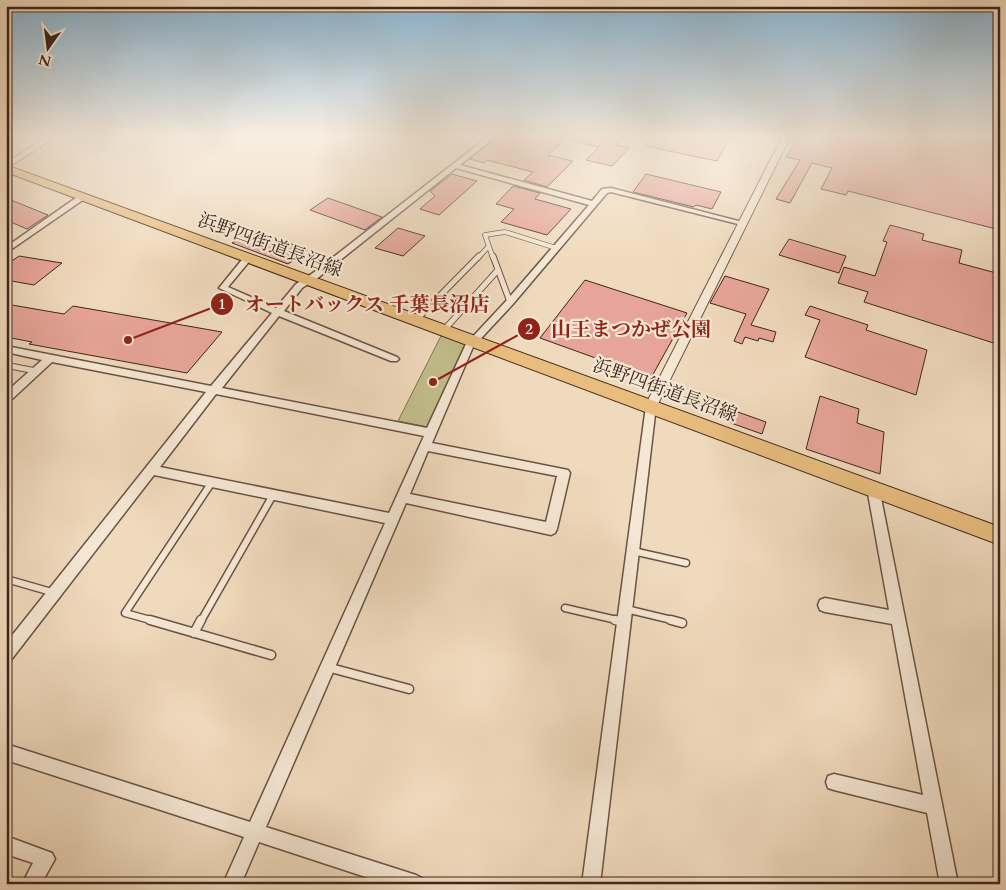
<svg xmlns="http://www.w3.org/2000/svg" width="1006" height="890" font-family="Cardo,'Noto Serif JP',serif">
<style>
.green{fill:#c2bd8c;stroke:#807254}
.building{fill:#e7a599;stroke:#3e261c}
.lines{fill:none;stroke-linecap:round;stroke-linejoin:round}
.service-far3-casing{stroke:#6a5344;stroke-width:5.5}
.service-far2-casing{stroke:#6a5344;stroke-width:7}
.service-far1-casing{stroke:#6a5344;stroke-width:9}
.service-casing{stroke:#6a5344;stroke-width:11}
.minor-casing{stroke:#6a5344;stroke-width:3}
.tertiary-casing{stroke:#6a5344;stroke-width:2}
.primary-casing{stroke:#3e261c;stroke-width:2}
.service-far3{stroke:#f5e7d4;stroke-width:4}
.service-far2{stroke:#f5e7d4;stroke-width:5}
.service-far1{stroke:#f5e7d4;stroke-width:6}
.service{stroke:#f5e7d4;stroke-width:8}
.minor{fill:#f5e7d4;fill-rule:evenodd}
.tertiary{fill:#f5e7d4;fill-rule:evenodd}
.primary{fill:#e8bd7e;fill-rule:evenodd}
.labels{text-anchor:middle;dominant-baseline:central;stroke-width:4.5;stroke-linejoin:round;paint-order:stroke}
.street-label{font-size:19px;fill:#3e261c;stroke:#f5e7d4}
.leader{fill:none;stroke:#8f2418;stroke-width:2}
.callout-dot{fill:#8f2418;stroke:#f5e7d4;stroke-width:2}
.mark-label{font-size:15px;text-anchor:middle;font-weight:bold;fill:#fff}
.callout-label{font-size:20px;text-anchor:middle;font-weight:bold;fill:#8f2418;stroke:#f5e7d4;stroke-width:4.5;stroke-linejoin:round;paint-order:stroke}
</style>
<rect width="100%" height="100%" fill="#f0dabd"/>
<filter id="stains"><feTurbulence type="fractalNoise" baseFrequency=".004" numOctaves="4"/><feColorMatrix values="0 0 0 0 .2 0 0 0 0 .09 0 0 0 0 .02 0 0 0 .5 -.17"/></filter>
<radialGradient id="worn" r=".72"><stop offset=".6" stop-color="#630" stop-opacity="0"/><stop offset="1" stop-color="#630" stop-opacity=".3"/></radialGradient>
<polygon class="green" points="442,334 466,343 427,427 398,421"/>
<g class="building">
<polygon points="498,136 568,136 548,155 573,161 547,187 524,180 533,172 487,160 484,163 470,159"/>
<polygon points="570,136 613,136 622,138 616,145 629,148 612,166 586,160 599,147 569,140"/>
<polygon points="652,136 731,136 717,161 645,146"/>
<polygon points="800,136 884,136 907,141 907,136 1000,137 1000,230 848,191 846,195 821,189 832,168 812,163 790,203 776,199 800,160 786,157"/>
<polygon points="452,174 477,181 439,215 420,209 435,196 430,191"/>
<polygon points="646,174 721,192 712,209 696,205 694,207 633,192"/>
<polygon points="513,186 540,193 535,199 571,209 547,235 501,222 514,209 496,204"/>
<polygon points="6,198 48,215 27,229 6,220"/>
<polygon points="328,198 382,217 365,230 310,210"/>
<polygon points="890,225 924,234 922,240 962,250 959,263 1000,274 1000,345 864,302 868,292 838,283 844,267 875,276 887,242 883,241"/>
<polygon points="398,228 425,236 403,256 375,248"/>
<polygon points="252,230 308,250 288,264 232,243"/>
<polygon points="789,239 846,256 839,273 779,255"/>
<polygon points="19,256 62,263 34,285 6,280 6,265"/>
<polygon points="725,276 769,289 751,325 776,332 773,342 759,338 758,341 745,337 742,344 734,341 746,314 710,303"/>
<polygon points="585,280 687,313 651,378 540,338"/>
<polygon points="6,304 64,314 73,306 222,332 187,373 29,344 32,342 6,337"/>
<polygon points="810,306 868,325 866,330 927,350 916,395 805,357 820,320 805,315"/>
<polygon points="820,396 859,409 857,423 884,432 880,474 806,449"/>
<polygon points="735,411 766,422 762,434 731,423"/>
</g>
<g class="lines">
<defs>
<g id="service-far3">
<polyline points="478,258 488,247"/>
<polyline points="493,258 485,235 505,232 556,248"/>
</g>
<g id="service-far2">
<polyline points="493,256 510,302"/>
<polyline points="416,320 479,256"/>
<polyline points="444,330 497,271"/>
<polyline points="6,370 10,366 36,371"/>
</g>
<g id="service-far1">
<polyline points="633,551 686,563"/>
<polyline points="6,579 55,593"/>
<polyline points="565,608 621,621"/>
<polyline points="626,609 676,621"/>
<polyline points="154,621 125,613 212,482"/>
<polyline points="201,621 273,495"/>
</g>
<g id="service">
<polyline points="150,620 271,655"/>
<polyline points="615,620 623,622"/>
<polyline points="671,620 682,623"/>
<polyline points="194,633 201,620"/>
<polyline points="327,667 409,689"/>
</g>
<g id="minor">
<path d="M489,136H496L460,165L592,201L602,189L611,188L746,223L742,225L611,192L607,193L513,304L473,347L432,443L568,470L570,473L557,529L555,533L551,535L406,503L266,827L416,875L422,878L425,884H387L259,842L241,884H223L244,837L6,760V744L250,822L385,523L154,475L11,660L6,662V643L206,392L52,362L10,401L6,402V392L42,360L6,352V346L211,386L272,313L219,288L245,256H248L252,258L228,287L276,308L296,284L313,273ZM456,168L589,205L507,300L466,344L427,428L222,388L279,316L391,361H397L399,359L397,357L284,311L302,288L319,277ZM216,394L424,436L389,513L160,467ZM428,451L557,476L546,522L410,494Z"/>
<polygon points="80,195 87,197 6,253 6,247"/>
<polygon points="651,402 656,406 600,884 582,884 646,406"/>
<polygon points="873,483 877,484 879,488 958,884 940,884 927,813 834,790 828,788 826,782 828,776 834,774 923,795 892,624 825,612 820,610 818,605 820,600 825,598 889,610 867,488 869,484"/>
<polygon points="6,836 52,853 55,859 41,884 22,884 33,863 6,854"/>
</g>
<g id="tertiary">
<polygon points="48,136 57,136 6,169 6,163"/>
<polygon points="780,136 788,136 789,139 657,406 656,409 646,409 645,406 781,139"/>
</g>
<polygon id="primary" points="6,165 1000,527 1000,545 6,172"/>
</defs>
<use href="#service-far3" class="service-far3-casing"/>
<use href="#service-far2" class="service-far2-casing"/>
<use href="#service-far1" class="service-far1-casing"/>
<use href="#service" class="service-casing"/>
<use href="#minor" class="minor-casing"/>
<use href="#tertiary" class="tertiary-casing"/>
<use href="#primary" class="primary-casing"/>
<use href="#service-far3" class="service-far3"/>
<use href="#service-far2" class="service-far2"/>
<use href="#service-far1" class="service-far1"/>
<use href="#service" class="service"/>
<use href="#minor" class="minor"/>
<use href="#tertiary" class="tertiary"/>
<use href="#primary" class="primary"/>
</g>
<linearGradient id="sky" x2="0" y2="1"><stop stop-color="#89b6d4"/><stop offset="0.52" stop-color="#f8eee1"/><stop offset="1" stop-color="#f8eee1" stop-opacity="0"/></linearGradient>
<rect width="1006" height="261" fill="url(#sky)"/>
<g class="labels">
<g class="street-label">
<text transform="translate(270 245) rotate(20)">浜野四街道長沼線</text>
<text transform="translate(665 390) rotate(20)">浜野四街道長沼線</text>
</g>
</g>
<path class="leader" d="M128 340L222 304M433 382L529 329"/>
<g class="callout-dot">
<circle cx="128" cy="340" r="5"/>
<circle cx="433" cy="382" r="5"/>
<circle cx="222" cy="304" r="12"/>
<circle cx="529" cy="329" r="12"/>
</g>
<g class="mark-label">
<text x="222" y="309">1</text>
<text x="529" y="334">2</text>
</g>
<g class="callout-label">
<text x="367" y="311">オートバックス 千葉長沼店</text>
<text x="631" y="336">山王まつかぜ公園</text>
</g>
<rect width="1006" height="890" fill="none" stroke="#f0dabd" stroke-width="25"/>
<rect x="8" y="8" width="991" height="875" fill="none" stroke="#3e261c" stroke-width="2.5"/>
<rect x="12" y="12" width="981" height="865" fill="none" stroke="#3e261c"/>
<g transform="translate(48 48) rotate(194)" stroke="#f5e7d4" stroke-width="4" paint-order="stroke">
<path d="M0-4L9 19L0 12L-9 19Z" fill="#3e261c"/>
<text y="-8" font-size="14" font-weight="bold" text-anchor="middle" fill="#3e261c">N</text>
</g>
<rect width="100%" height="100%" filter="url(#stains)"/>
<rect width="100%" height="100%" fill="url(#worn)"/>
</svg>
